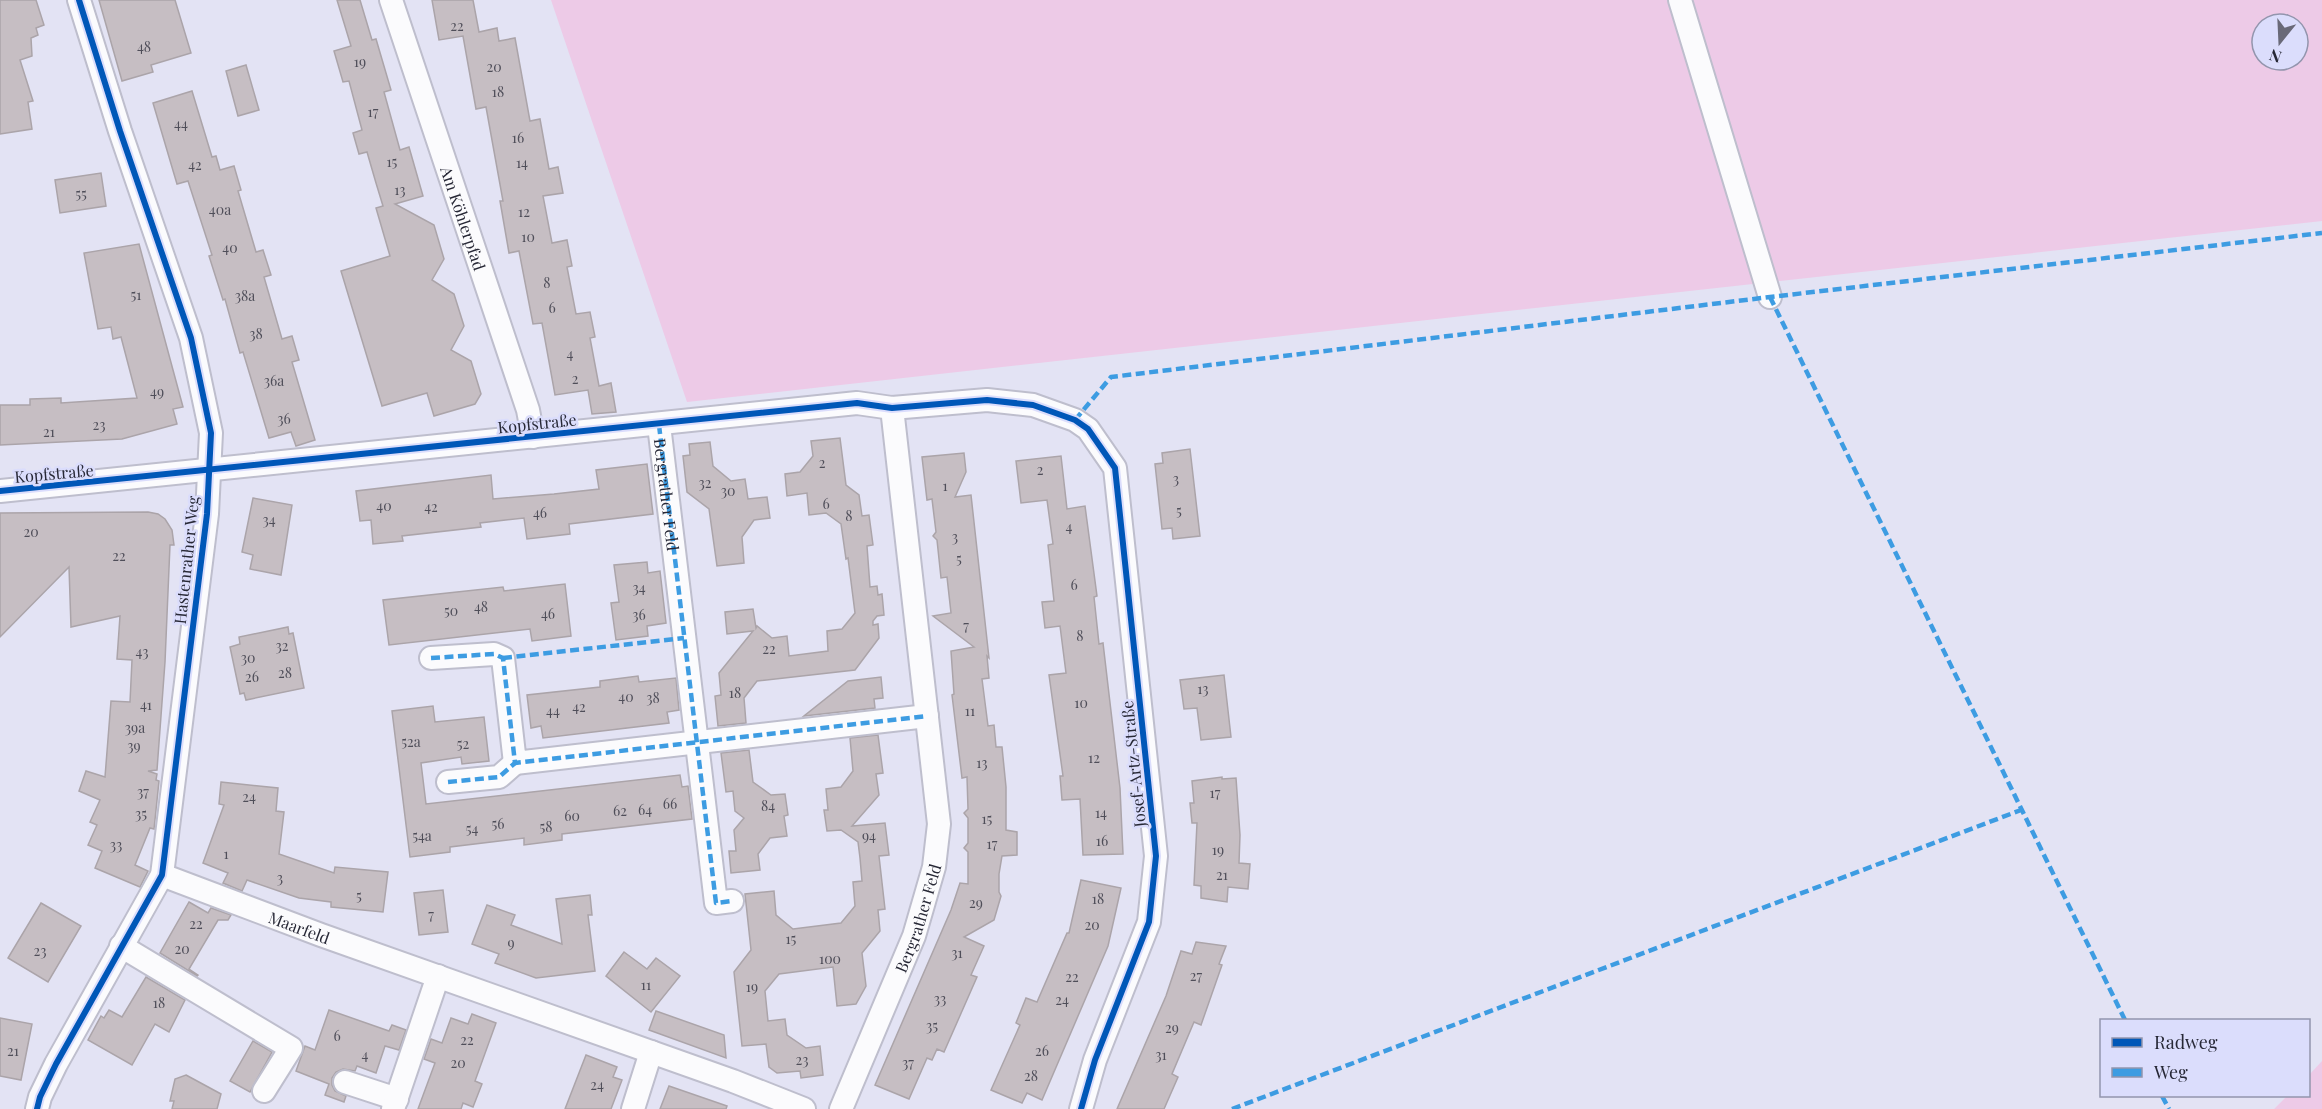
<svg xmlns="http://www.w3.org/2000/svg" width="2322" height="1109" font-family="'Playfair Display',serif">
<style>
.green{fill:#edcae7;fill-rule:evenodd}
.building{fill:#c6bec3;stroke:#aba4a9;stroke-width:1.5}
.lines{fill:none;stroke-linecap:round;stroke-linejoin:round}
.minor-casing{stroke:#bebecd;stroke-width:26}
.minor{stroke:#fbfbfd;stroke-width:22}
.quiet{stroke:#3d9ce2;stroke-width:4.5;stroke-dasharray:9 4.5;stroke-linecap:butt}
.cycleway-casing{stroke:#dbddfc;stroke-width:10}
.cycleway{stroke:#0057b8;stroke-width:6}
.labels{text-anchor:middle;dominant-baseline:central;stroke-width:5;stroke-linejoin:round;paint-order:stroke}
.number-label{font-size:14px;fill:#4f4e59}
.street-label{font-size:16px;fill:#272836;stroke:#dbddfc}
</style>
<rect width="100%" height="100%" fill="#e3e3f4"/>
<g class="green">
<path d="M551,0H2322V221L687,402ZM2262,24H2298V60H2262Z"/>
<polygon points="2322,1061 2322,1109 2274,1109 2287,1096 2308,1096 2309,1075"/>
</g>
<g class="building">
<polygon points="0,0 36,0 44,25 36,28 38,35 31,38 32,56 20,60 33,101 28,102 32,129 0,134"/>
<polygon points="99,0 175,0 191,53 151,65 153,72 122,81"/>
<polygon points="337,0 360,0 372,40 376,39 391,90 384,92 400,150 409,147 423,196 395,204 434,225 444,259 432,280 454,294 464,326 451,350 471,361 481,394 475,404 434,416 427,393 382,406 341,271 390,256 376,208 383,206 376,183 367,152 359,154 353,133 362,130 349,81 343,82 334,51 351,46"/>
<polygon points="432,0 473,0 479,32 497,28 499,41 515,38 530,121 540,119 549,169 558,167 563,193 543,196 552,243 567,240 572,266 567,267 576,314 590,312 595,337 590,338 599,386 611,383 616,412 592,414 588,390 555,395 542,323 533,324 519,251 509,253 500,201 503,201 486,107 476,109 463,36 439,40"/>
<polygon points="246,65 259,110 238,116 226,71"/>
<polygon points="192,91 212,157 216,156 220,170 234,166 241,190 238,191 256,252 263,250 271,275 264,277 282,339 292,336 299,360 292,362 315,440 296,446 291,432 269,438 243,352 240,353 225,299 223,300 209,256 212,255 188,181 177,184 153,103"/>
<polygon points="101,173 106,206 60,213 55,180"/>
<polygon points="139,244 183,407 173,409 177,424 122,439 0,445 0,405 30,405 30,399 61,398 61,403 137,398 121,337 113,339 111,327 98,329 84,253"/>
<polygon points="840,438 846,485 859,495 862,516 869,515 873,545 867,546 870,587 877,586 878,595 882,594 884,615 877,616 873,621 873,625 878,624 879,638 855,670 757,681 744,698 746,723 718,726 715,696 721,695 719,673 753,631 727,634 725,612 753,609 756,628 757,626 772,638 787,636 789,656 828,651 827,631 842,629 855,613 848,558 846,559 841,524 826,513 809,515 807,493 787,496 785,474 800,472 813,456 811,441"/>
<polygon points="710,442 713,466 731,481 745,479 748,499 767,497 770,518 754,520 742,537 744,563 717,566 709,509 687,492 683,456 690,455 689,444"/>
<polygon points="1190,449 1200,536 1173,539 1172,528 1162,529 1155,464 1163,463 1162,453"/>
<polygon points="964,453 966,472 955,497 971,495 989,658 987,656 989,678 982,679 988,726 994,725 996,747 1002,747 1006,787 1006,830 1017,832 1017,855 1002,856 999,874 999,892 1001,896 994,920 964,937 984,946 971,975 977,977 944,1052 937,1049 932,1060 927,1058 909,1099 875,1085 951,910 960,883 968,884 968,852 964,848 968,843 968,818 964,813 968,809 967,777 962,778 952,695 954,694 951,651 974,647 933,616 951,613 947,577 941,578 937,540 933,536 936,532 932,499 927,500 922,457"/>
<polygon points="1061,456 1067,509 1085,506 1097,596 1094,597 1099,644 1103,643 1120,788 1123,854 1083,855 1080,799 1062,800 1060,776 1063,776 1049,675 1066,673 1060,626 1045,628 1042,602 1054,601 1048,545 1053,544 1047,500 1021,503 1016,461"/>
<polygon points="647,464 653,514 569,524 570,534 527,539 524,518 480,523 481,527 402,536 403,541 373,544 371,520 360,521 356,491 491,475 493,499 554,494 599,489 596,470"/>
<polygon points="253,498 292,505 281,575 250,569 253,555 242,552"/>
<polygon points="148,512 158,514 165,519 172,530 174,545 170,545 165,662 157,770 148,771 157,774 156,780 159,781 154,829 150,828 135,865 148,871 140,887 95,868 102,851 88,845 97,825 90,822 100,800 79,791 86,771 105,777 111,701 130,702 132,660 117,659 120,616 71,627 69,567 0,637 0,513"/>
<polygon points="647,562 648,573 660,571 666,623 647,626 648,636 616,640 611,603 619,602 614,565"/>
<polygon points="565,584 571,636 532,641 530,629 389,645 383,600 503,587 504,591"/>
<polygon points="288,627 289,634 293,633 304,688 246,700 244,693 240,694 230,647 240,644 239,637"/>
<polygon points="1224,675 1231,737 1201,740 1197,708 1184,709 1180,680"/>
<polygon points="638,676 639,682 676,678 679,710 667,712 669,723 543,738 541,726 531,728 527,695 600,687 600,681"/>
<polygon points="881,677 883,698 874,699 875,708 804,716 848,681"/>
<polygon points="433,706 435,722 484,717 489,761 462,764 461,757 421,763 426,804 680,775 682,787 688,786 692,819 562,834 562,840 524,845 524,838 450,847 450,852 410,857 392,711"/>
<polygon points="878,735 883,773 876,774 879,795 852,826 885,823 889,855 879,856 885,909 878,910 880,931 862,953 866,986 856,1004 837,1006 833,967 779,974 765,991 768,1021 785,1019 787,1035 806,1048 820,1046 823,1075 801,1078 800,1071 777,1073 769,1067 766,1044 742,1046 734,972 751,950 745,894 774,891 776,915 793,929 841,923 855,906 853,882 862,881 860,858 858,842 841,830 827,831 824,810 828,810 826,789 841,787 853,771 850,738"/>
<polygon points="749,750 753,782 771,795 785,794 788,815 784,816 787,836 770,838 758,854 760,870 731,873 729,851 736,851 734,830 744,818 735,811 733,791 726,792 721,753"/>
<polygon points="1222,777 1222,779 1236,778 1240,835 1239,863 1250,864 1248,889 1228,887 1227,902 1201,898 1201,886 1194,885 1197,823 1192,823 1190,803 1194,803 1192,781"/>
<polygon points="221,782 278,788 276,811 284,812 279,854 334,873 335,867 388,872 383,912 331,907 331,902 299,898 247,880 242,891 223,883 228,873 203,863 224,805 219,804"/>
<polygon points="1081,880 1121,888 1108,946 1042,1100 1027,1093 1022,1103 991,1090 1020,1025 1016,1023 1026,998 1037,1002 1067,933 1069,933"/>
<polygon points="443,890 448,932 419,935 414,893"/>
<polygon points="590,895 592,915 588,915 595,971 536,978 495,963 499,954 472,944 487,905 515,915 511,925 562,944 556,899"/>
<polygon points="189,902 208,913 211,908 231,915 228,920 218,920 189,969 198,975 197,976 160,953"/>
<polygon points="41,903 81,926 48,982 8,958"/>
<polygon points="1196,942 1226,946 1219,964 1222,965 1201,1025 1194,1022 1172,1074 1178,1077 1164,1109 1117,1109 1166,996 1181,951 1192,954"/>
<polygon points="624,952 647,969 656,958 680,976 651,1012 606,976"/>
<polygon points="146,977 185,1000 169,1032 155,1024 132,1065 88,1040 101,1016 104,1018 109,1010 122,1017"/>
<polygon points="329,1010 389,1031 392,1025 406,1030 399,1050 385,1046 376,1073 357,1066 355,1071 343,1069 336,1072 332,1078 332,1085 335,1091 346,1096 344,1102 325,1095 329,1084 296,1071 305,1046 315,1050"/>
<polygon points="656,1011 724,1035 726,1058 649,1030"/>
<polygon points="472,1014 496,1023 475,1081 482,1084 473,1107 463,1103 461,1109 418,1109 435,1063 424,1059 431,1039 442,1043 451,1018 468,1024"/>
<polygon points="0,1018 32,1024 21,1080 0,1076"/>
<polygon points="253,1041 272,1052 250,1092 230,1081"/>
<polygon points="586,1055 617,1067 613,1077 622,1080 611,1109 565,1109"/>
<polygon points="186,1075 221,1094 217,1109 172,1109 174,1101 170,1101 175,1079"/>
<polygon points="669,1086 727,1106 726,1109 660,1109"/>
</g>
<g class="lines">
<defs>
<g id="minor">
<path id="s1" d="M391,0L528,410L533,437"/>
<polyline points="1680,0 1770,297"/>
<polyline points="659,425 716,903 732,901"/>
<polyline points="0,491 857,403 892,408 987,400 1033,405 1075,420 1088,429 1115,468 1156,856 1149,922 1095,1060 1081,1109"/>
<polyline points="431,658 494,654 503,658 515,763 927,716"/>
<polyline points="448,782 499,777 515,763"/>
<path id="s2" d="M162,875L321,935L733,1081L804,1109"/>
<polyline points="121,946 291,1048 264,1091"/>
<polyline points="345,1082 397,1099"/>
<polyline points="37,1109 40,1097 56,1064 162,875 207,514 211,433 191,338 120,131 79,0"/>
<polyline points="393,1109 438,976"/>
<polyline points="633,1109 651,1052"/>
<path id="s3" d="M841,1109L914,936L934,867L939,824L892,408"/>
</g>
</defs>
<use href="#minor" class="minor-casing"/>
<use href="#minor" class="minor"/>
<g class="quiet">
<polyline points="1770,297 2125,1020"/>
<polyline points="1075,420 1111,377 1770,297 2322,233"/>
<path id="s4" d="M659,425L716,903L732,901"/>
<polyline points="431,658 494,654 503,658 515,763 927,716"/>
<polyline points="503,658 684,638"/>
<polyline points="448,782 499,777 515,763"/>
<polyline points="2162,1096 2169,1109"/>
<polyline points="1232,1109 2021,810"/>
</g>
<defs>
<g id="cycleway">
<polyline points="0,491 857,403 892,408 987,400 1033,405 1075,420 1088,429 1115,468 1156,856 1149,922 1095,1060 1081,1109"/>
<polyline points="37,1109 40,1097 56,1064 162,875 207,514 211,433 191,338 120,131 79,0"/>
</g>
</defs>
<use href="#cycleway" class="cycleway-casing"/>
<use href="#cycleway" class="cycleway"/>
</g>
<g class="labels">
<g class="number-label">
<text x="457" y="25">22</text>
<text x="144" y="46">48</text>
<text x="360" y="61">19</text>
<text x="494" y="66">20</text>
<text x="498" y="91">18</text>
<text x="373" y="111">17</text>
<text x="181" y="123">44</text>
<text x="518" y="137">16</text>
<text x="392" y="161">15</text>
<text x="522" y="162">14</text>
<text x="195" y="164">42</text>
<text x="400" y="189">13</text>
<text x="81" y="193">55</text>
<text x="220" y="209">40a</text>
<text x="524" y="211">12</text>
<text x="528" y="236">10</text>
<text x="230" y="247">40</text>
<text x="547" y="282">8</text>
<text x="136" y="294">51</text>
<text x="245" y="295">38a</text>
<text x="552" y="307">6</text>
<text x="256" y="333">38</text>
<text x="570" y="353">4</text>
<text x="575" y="378">2</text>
<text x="274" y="380">36a</text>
<text x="157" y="391">49</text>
<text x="284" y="418">36</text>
<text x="99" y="424">23</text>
<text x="49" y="431">21</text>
<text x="822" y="462">2</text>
<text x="1040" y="469">2</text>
<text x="1176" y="478">3</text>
<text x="705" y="482">32</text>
<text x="945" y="485">1</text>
<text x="728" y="490">30</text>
<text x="826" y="503">6</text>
<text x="384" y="505">40</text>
<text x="431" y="506">42</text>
<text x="1179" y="510">5</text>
<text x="540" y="512">46</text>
<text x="849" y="515">8</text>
<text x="269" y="519">34</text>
<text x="1069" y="526">4</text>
<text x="31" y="531">20</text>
<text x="955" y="536">3</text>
<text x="119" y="555">22</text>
<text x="959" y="558">5</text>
<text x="1074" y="584">6</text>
<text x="639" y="587">34</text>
<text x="481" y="606">48</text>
<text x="451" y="610">50</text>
<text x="548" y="613">46</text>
<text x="639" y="614">36</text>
<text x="966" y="625">7</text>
<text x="1080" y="635">8</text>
<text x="282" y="645">32</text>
<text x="769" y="648">22</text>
<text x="142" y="651">43</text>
<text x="248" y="657">30</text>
<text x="285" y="672">28</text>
<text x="252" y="676">26</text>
<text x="1203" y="688">13</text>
<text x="735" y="692">18</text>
<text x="626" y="696">40</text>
<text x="653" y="697">38</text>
<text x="1081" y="702">10</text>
<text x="146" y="704">41</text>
<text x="579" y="706">42</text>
<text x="553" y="710">44</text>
<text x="970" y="710">11</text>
<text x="135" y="727">39a</text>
<text x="411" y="741">52a</text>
<text x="463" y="743">52</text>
<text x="134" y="745">39</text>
<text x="1094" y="757">12</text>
<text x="982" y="762">13</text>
<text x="143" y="791">37</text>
<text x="1215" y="792">17</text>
<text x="249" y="796">24</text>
<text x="670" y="803">66</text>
<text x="768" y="805">84</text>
<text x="645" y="809">64</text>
<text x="620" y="810">62</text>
<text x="1101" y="812">14</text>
<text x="141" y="813">35</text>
<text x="572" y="815">60</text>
<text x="987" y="818">15</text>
<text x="498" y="823">56</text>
<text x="546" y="826">58</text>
<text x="472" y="828">54</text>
<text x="422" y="835">54a</text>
<text x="869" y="835">94</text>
<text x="1102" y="840">16</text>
<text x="992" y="843">17</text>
<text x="116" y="844">33</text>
<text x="1218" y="849">19</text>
<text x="226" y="853">1</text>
<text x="1222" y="874">21</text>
<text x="280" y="877">3</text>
<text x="359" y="895">5</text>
<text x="1098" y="898">18</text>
<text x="976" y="902">29</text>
<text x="431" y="914">7</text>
<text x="196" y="923">22</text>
<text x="1092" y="924">20</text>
<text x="791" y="938">15</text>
<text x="511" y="942">9</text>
<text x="182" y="948">20</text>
<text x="40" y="950">23</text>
<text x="957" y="952">31</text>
<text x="830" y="958">100</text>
<text x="1196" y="975">27</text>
<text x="1072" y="976">22</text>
<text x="646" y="984">11</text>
<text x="752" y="986">19</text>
<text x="940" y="998">33</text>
<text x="1062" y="999">24</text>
<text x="159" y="1002">18</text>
<text x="932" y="1025">35</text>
<text x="1172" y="1027">29</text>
<text x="337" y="1035">6</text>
<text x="467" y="1039">22</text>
<text x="13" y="1050">21</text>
<text x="1042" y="1050">26</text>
<text x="365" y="1054">4</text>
<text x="1161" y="1054">31</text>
<text x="802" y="1059">23</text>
<text x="458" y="1062">20</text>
<text x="908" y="1062">37</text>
<text x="1031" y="1075">28</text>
<text x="597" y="1084">24</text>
</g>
<g class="street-label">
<text stroke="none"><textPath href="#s1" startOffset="230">Am Köhlerpfad</textPath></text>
<text transform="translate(537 423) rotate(-6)">Kopfstraße</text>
<text transform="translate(54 473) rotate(-5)">Kopfstraße</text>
<text stroke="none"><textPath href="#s4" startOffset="70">Bergrather Feld</textPath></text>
<text transform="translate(186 560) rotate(-84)">Hastenrather Weg</text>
<text transform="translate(1133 764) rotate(-96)">Josef-Artz-Straße</text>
<text stroke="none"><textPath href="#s3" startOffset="206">Bergrather Feld</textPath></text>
<text stroke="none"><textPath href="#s2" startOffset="147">Maarfeld</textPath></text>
</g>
</g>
<rect x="2100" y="1019" width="210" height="78" fill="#dbddfc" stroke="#9395ad" stroke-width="1.5"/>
<rect x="2112" y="1038" width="30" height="9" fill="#0057b8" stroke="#9395ad" stroke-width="1.5"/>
<text x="2154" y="1049" font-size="18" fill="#272836">Radweg</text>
<rect x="2112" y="1068" width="30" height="9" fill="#3d9ce2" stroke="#9395ad" stroke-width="1.5"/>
<text x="2154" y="1079" font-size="18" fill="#272836">Weg</text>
<g transform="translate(2280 42) rotate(198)"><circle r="28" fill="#dbddfc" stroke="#9395ad" stroke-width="1.5"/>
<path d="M0-4.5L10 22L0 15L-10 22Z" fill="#696978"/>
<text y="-9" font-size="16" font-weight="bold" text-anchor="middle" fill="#272836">N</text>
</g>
</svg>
